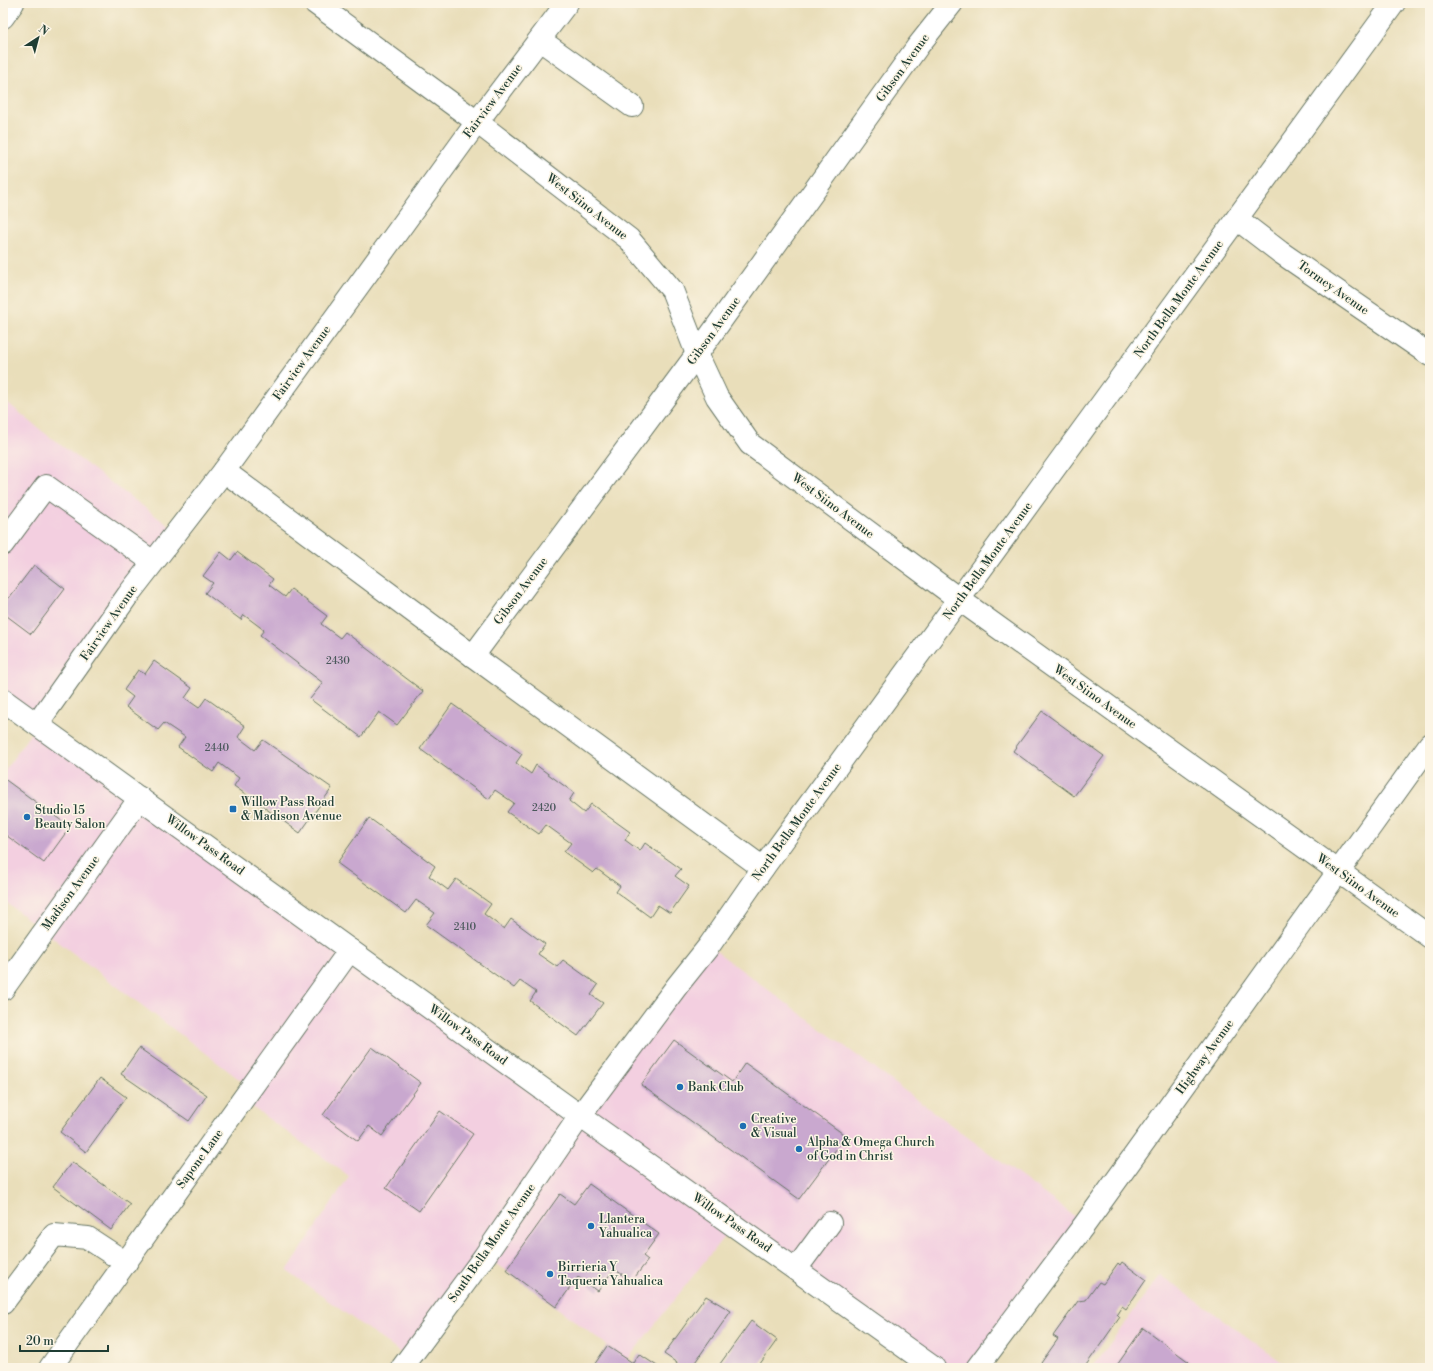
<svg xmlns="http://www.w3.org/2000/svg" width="1433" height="1371" font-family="'Libre Bodoni',serif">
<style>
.built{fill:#f3cfe0}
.building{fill:#c9a8cf}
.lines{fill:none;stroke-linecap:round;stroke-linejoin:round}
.minor-casing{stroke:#667563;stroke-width:24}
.major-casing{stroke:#667563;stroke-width:24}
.minor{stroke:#fff;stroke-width:22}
.major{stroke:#fff;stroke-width:22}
.poi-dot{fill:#1f6fb2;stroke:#fcf5e5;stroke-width:1.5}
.labels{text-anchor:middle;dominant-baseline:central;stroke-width:3;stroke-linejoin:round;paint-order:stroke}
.number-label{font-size:10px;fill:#4a585b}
.street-label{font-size:12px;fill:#1f3d34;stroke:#fcf5e5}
.poi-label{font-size:12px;fill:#1f3d34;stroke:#fcf5e5;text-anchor:start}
</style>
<rect width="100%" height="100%" fill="#fcf5e5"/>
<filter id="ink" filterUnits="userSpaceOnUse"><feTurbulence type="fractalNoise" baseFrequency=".025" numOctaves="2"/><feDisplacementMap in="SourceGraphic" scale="8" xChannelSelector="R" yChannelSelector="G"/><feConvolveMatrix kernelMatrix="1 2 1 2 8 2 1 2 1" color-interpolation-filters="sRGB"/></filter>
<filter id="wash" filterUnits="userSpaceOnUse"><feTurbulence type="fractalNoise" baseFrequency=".012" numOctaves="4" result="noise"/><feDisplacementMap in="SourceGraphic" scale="16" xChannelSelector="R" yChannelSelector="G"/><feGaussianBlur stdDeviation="0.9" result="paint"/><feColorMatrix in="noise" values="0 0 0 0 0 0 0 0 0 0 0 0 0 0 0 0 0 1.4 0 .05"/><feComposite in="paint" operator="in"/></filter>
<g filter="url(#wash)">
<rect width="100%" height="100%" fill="#e9deba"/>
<g class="built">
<polygon points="3,399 42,431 176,531 37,724 580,1116 709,946 1085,1224 977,1368 934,1368 733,1225 627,1360 506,1270 484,1257 409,1359 287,1271 349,1176 242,1100 251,1088 3,900 3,773 37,724 3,700"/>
<polygon points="1160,1275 1221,1318 1290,1368 1092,1368"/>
</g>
<g id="blocks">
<g class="building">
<polygon points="221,552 231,560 237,552 273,579 269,585 285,597 291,589 327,616 321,624 340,638 345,632 423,691 397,725 379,712 361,737 310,699 323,683 260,635 264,630 244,615 241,620 205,593 213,583 203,576"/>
<polygon points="34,565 65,589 31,634 3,613 3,606"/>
<polygon points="154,661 192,688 185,698 199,708 206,698 245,726 238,737 255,750 263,740 332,788 300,833 234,786 239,778 219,763 213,772 178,747 185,737 164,723 158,730 126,707 133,697 124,690 138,670 145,674"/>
<polygon points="452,704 522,754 516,763 531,774 536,765 574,793 569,801 584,813 591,804 630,832 625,840 640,851 645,843 681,869 675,876 689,886 670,913 658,905 650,917 616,892 620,886 597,869 593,873 564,852 571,843 546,825 539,834 507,812 514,803 495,790 489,799 420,749"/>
<polygon points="1042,711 1104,756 1074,796 1013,751"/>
<polygon points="3,778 70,827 44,863 3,833"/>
<polygon points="369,818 435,866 429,876 448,890 456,879 491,904 484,914 504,929 511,919 545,944 538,954 557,967 563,960 598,985 591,995 603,1003 578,1036 530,1001 536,992 520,981 514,988 426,925 435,913 416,900 406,913 337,863"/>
<polygon points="674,1040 732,1082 745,1063 846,1136 799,1199 641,1085"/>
<polygon points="372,1047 421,1083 382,1136 369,1126 358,1141 323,1115"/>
<polygon points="139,1048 207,1095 189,1121 121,1074"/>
<polygon points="100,1078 126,1097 86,1152 60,1132"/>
<polygon points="440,1111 473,1134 419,1211 386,1188"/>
<polygon points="72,1162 130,1204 111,1230 53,1187"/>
<polygon points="589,1184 659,1234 643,1256 648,1260 632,1281 614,1269 598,1291 578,1277 556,1307 506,1270 560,1194 574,1204"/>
<polygon points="1122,1262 1146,1280 1126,1309 1122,1306 1117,1314 1120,1317 1084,1368 1048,1368 1041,1363 1058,1339 1053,1336 1078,1301 1086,1300 1099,1282 1103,1284 1118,1263 1120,1265"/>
<polygon points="706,1296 731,1311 691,1368 675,1368 677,1363 664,1354"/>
<polygon points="751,1321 777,1340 757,1368 717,1368"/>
<polygon points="1143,1328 1189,1362 1185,1368 1115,1368"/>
<polygon points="607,1346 633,1363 639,1354 660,1368 592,1368"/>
</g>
</g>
</g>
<g filter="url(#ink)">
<use href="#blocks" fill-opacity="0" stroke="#667563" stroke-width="1"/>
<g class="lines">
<defs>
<g id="minor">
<polyline points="315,3 477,122 629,239 672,290 697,354 717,397 750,444 960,600 1430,937"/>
<polyline points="3,17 13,3"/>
<polyline points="540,40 632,106"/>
<polyline points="1237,219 1280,252 1430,355"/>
<polyline points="224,471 473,656 763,868"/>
<polyline points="3,544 46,486 153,562"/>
<polyline points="473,656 697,354 918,46 952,3"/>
<polyline points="37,724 128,595 224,471 477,122 567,3"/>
<polyline points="3,989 140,798"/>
<polyline points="796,1269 830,1223"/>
<polyline points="3,1303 54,1235 88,1238 126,1263"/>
<polyline points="50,1368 350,950"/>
<polyline points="402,1368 484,1257 580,1116 677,986 709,946 763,868 1394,3"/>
<polyline points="977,1368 1085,1224 1430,744"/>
</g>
<polyline id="major" points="3,700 580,1116 934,1368"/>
</defs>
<use href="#minor" class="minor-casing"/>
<use href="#major" class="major-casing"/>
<use href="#minor" class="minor"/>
<use href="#major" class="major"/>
</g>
</g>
<g class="poi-dot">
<rect x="229" y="805" width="8" height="8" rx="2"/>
<circle cx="27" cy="817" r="4"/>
<circle cx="680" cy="1087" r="4"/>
<circle cx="743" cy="1126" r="4"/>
<circle cx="799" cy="1149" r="4"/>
<circle cx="591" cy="1226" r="4"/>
<circle cx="550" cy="1274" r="4"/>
</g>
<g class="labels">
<g class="number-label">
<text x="338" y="661">2430</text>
<text x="217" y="748">2440</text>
<text x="544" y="808">2420</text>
<text x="465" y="927">2410</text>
</g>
<g class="street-label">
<text transform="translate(903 68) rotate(-54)">Gibson Avenue</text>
<text transform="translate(493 101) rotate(-53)">Fairview Avenue</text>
<text transform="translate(587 207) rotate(38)">West Siino Avenue</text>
<text transform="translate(1333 288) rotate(35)">Tormey Avenue</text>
<text transform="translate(1179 299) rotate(-54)">North Bella Monte Avenue</text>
<text transform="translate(714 331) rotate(-54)">Gibson Avenue</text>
<text transform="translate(302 363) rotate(-54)">Fairview Avenue</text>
<text transform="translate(833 506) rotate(37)">West Siino Avenue</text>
<text transform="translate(988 561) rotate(-54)">North Bella Monte Avenue</text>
<text transform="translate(521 591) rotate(-53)">Gibson Avenue</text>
<text transform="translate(109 623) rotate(-55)">Fairview Avenue</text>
<text transform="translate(1095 697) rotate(36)">West Siino Avenue</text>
<text transform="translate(797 822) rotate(-54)">North Bella Monte Avenue</text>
<text transform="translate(205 845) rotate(36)">Willow Pass Road</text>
<text transform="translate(1358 886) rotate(36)">West Siino Avenue</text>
<text transform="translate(71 893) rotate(-54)">Madison Avenue</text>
<text transform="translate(468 1035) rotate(36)">Willow Pass Road</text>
<text transform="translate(1205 1057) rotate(-54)">Highway Avenue</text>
<text transform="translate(200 1159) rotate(-54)">Sapone Lane</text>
<text transform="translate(732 1223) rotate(35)">Willow Pass Road</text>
<text transform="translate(492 1243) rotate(-55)">South Bella Monte Avenue</text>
</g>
<g class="poi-label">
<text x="241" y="802">Willow Pass Road<tspan x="241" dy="14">&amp; Madison Avenue</tspan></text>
<text x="35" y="810">Studio 15<tspan x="35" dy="14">Beauty Salon</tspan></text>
<text x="688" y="1087">Bank Club</text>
<text x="751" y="1119">Creative<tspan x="751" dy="14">&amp; Visual</tspan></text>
<text x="807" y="1142">Alpha &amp; Omega Church<tspan x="807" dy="14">of God in Christ</tspan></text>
<text x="599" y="1219">Llantera<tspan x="599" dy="14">Yahualica</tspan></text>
<text x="558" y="1267">Birrieria Y<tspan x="558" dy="14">Taqueria Yahualica</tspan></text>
</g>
</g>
<rect width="1433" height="1371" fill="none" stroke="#fcf5e5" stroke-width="16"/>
<g transform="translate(38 38) rotate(36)" stroke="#fcf5e5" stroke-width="3" paint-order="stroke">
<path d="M0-3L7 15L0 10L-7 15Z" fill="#1f3d34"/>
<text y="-6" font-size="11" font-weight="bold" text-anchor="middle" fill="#1f3d34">N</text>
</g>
<path d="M20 1345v6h88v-6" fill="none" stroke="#1f3d34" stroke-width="2"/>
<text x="26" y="1345" font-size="12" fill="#1f3d34" stroke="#fcf5e5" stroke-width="3" paint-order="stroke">20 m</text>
</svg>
